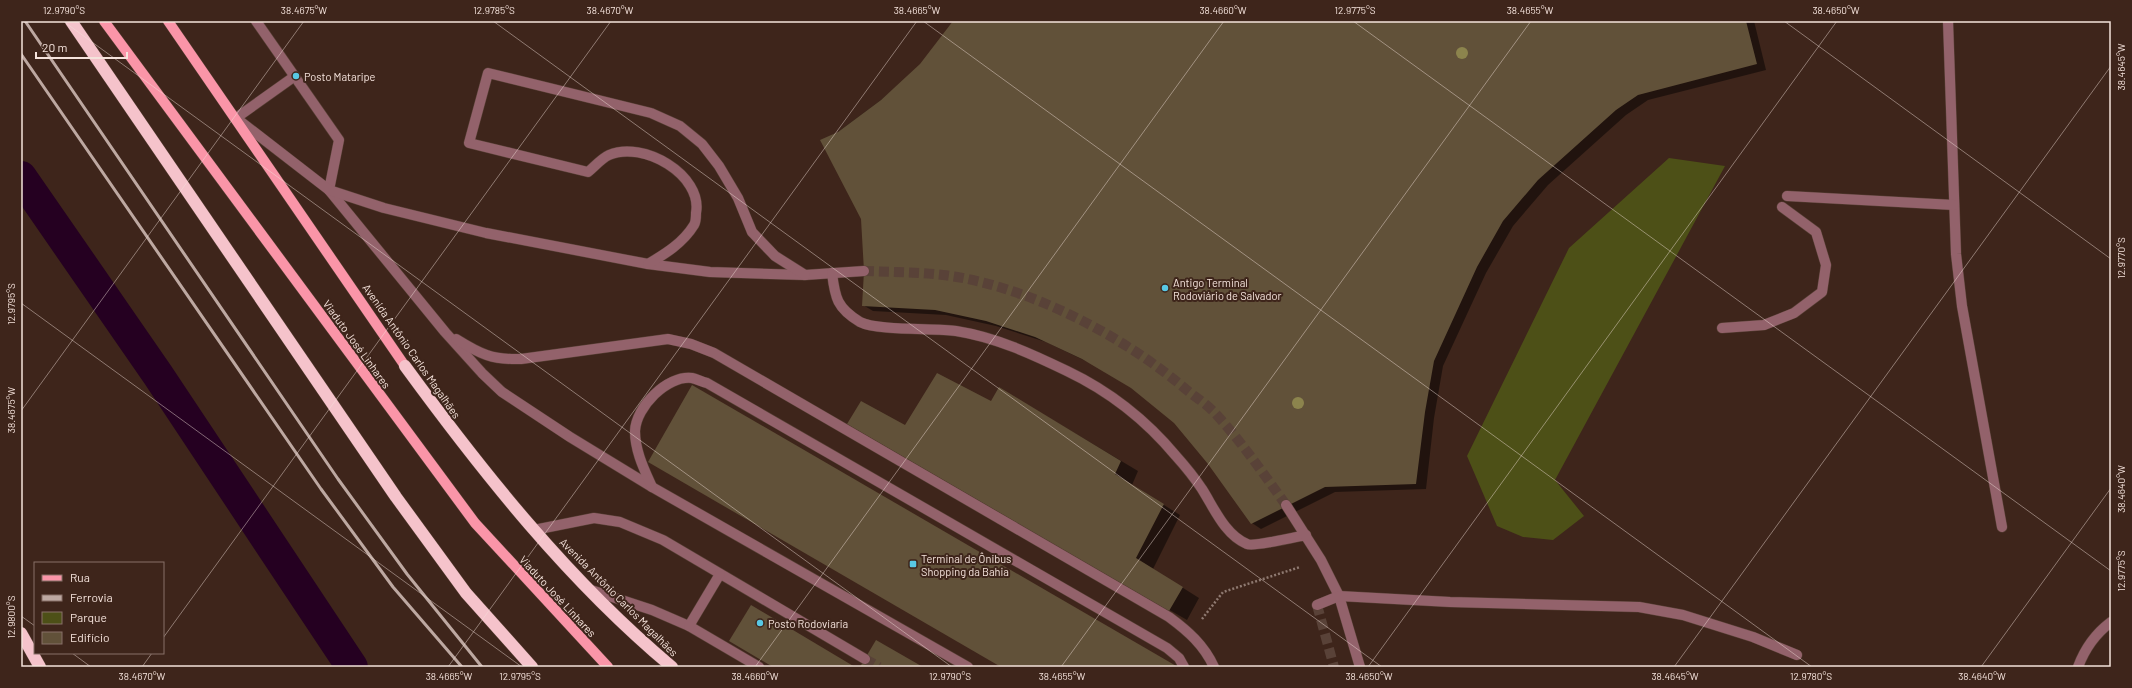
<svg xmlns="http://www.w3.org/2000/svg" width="2132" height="688" font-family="Barlow,sans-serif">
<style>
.green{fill:#4d5017}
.shadow{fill:#0007}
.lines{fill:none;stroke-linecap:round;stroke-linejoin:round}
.canal{stroke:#250021;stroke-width:32}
.building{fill:#615139}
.minor-tunnel{stroke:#594238;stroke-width:10;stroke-dasharray:10 5;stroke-linecap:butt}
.minor-casing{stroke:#584036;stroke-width:11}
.major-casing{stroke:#584036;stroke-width:11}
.highway-casing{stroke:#584036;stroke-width:13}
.path{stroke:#8f7a71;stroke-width:2.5;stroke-dasharray:2 2;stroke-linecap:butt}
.minor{stroke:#93626b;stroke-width:10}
.major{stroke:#fa95a8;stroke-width:10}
.highway{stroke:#f5c3cb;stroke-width:12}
.rail{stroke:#bda8a1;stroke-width:3}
.tree{fill:#8c844d}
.ticks{fill:none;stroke:#f5e3dc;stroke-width:1;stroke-opacity:0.45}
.poi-dot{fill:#58c8e4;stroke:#3e251b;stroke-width:1.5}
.labels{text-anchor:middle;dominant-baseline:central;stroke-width:4;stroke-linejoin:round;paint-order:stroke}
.poi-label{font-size:11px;fill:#f5e3dc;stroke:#3e251b;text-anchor:start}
.street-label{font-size:11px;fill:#f5e3dc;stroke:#3e251b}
.neatline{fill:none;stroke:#f5e3dc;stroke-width:1.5}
.ticks-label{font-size:10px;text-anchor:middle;fill:#f5e3dc}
</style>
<rect width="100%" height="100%" fill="#3e251b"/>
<polygon class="green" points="1669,158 1725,166 1555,480 1584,516 1553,540 1523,537 1497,526 1467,456 1569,248"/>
<g class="shadow">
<polygon points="955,21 1754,21 1766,70 1648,100 1626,115 1548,185 1513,226 1486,273 1443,366 1434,418 1426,489 1335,492 1261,529 1252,523 1209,463 1175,422 1132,388 1092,364 1046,342 996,326 946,315 873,311 863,305 865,271 862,218 838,132 881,100 921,65"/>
<polygon points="1016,398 1138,471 1132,485 1180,515 1153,569 1199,598 1187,620 848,424 905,426 991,403"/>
</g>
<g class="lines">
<polyline class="canal" points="21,177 158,375 352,667"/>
</g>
<g class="building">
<polygon points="953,21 1746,21 1757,64 1638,95 1616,110 1538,180 1503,221 1477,267 1434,361 1425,412 1416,484 1325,487 1251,524 1208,464 1174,423 1131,388 1082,359 1035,337 986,321 935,310 862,306 864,271 861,219 820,140 838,132 881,100 920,64"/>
<polygon points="937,373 991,401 999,387 1121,461 1115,474 1164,504 1136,558 1183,587 1169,611 847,424 861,401 905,425"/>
<polygon points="692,385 1178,667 1001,667 648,462"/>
<polygon points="751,605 855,667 773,667 729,641"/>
<polygon points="876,640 923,667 860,667"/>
</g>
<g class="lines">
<g class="minor-tunnel">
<path d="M864,271C890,272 917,272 943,275C1027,285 1124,336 1188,391C1197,398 1206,404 1214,412C1241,441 1263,473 1286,505"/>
<polyline points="1317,605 1334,667"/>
<polyline points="865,659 879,667"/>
</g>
<defs>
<g id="minor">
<polyline points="256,21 339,140 329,190 445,332 482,373 502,392 570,437 652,487 968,667"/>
<polyline points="1948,21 1956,254 1962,306 2002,527"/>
<polyline points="295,76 236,118 329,190 384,208 486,233 648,264 710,272 805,275 864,271"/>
<polyline points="1787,196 1954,205"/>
<path d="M648,264C665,254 683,243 694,225C696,222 696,217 696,213C703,175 643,140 609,155C602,158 594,167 588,172L469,143L488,73L651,113L680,126L702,144L719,166L738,198L752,232L775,256L805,275"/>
<path d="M832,273C835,298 837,308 860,322C877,331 934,328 956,331C995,337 1032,354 1067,371C1109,391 1146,420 1176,456C1185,466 1194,477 1202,489C1214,508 1225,535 1247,544C1253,547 1296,537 1306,535"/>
<polyline points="1722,328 1764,325 1794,313 1822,292 1826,265 1816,232 1782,207"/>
<path d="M456,339C480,354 492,360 521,359L668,339L691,344L714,353L1169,617C1188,631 1204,645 1214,667"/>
<path d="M652,487C644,469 635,451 635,431C636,407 667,375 692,378C697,379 702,382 707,383L1167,648L1179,658L1184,667"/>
<polyline points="1286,505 1321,560 1339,596 1360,667"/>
<polyline points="534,530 594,518 620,522 663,540 865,659"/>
<polyline points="591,590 652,610 689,626 759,667"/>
<polyline points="1317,605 1339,596 1450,602 1639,607 1683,615 1753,637 1797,655"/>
<polyline points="689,626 720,574"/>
<path d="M2078,667C2085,648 2095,634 2111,622"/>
</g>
<g id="major">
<polyline points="104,21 475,523 608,667"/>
<polyline points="168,21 405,366"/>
</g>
<g id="highway">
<polyline points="71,21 396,497 466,593 532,667"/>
<path d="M405,366C484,474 569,581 672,667"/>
<polyline points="21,633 40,667"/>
</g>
</defs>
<use href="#minor" class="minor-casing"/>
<use href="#major" class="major-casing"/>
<use href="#highway" class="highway-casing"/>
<polyline class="path" points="1202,619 1223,592 1300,567"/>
<use href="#minor" class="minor"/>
<use href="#major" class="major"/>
<use href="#highway" class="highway"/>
<g class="rail">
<polyline points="25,21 338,479 407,574 482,667"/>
<polyline points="21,54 321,489 393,587 462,667"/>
</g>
</g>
<g class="tree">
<circle cx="1462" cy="53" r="6"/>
<circle cx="1298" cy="403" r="6"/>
</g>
<path class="ticks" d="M63,21L952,667M493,21L1382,667M923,21L1812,667M1353,21L2111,571M1784,21L2111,259M21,303L522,667M21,411L304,21M21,616L35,626M163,638L611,21M72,653L91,667M142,667L152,653M448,667L917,21M755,667L1224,21M1061,667L1531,21M1368,667L1837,21M1674,667L2111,66M1981,667L2111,488"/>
<g class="poi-dot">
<circle cx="296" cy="76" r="4"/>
<circle cx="1165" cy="288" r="4"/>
<rect x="909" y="560" width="8" height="8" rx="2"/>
<circle cx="760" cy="623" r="4"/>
</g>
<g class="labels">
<g class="poi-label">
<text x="304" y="76">Posto Mataripe</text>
<text x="1173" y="282">Antigo Terminal<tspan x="1173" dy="13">Rodoviário de Salvador</tspan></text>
<text x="921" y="558">Terminal de Ônibus<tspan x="921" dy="13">Shopping da Bahia</tspan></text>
<text x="768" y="623">Posto Rodoviaria</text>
</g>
<g class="street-label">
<text transform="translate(357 344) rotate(54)">Viaduto José Linhares</text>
<text transform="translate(412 351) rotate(55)">Avenida Antônio Carlos Magalhães</text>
<text transform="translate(558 596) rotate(47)">Viaduto José Linhares</text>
<text transform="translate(619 597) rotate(45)">Avenida Antônio Carlos Magalhães</text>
</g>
</g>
<rect width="2132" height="688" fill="none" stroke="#3e251b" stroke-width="44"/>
<rect x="34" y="562" width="130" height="92" fill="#3e251b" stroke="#877168"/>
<rect x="42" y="575" width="20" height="6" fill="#fa95a8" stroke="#877168"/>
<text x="70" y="582" font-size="12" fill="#f5e3dc">Rua</text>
<rect x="42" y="595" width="20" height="6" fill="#bda8a1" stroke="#877168"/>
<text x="70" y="602" font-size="12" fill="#f5e3dc">Ferrovia</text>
<rect x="42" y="612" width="20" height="12" fill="#4d5017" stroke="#877168"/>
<text x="70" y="622" font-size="12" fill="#f5e3dc">Parque</text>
<rect x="42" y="632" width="20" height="12" fill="#615139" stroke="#877168"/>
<text x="70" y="642" font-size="12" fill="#f5e3dc">Edifício</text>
<path d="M36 52v6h91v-6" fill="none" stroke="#f5e3dc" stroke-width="2"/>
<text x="42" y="52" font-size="12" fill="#f5e3dc" stroke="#3e251b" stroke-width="3" paint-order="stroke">20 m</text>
<rect x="22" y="22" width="2088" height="644" class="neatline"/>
<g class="ticks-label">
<text x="64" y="14">12.9790°S</text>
<text x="304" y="14">38.4675°W</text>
<text x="494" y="14">12.9785°S</text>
<text x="610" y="14">38.4670°W</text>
<text x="917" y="14">38.4665°W</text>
<text x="1223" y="14">38.4660°W</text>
<text x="1355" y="14">12.9775°S</text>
<text x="1530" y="14">38.4655°W</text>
<text x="1836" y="14">38.4650°W</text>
<text transform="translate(2121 67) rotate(-90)" y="4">38.4645°W</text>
<text transform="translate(2121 258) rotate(-90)" y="4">12.9770°S</text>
<text transform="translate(11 304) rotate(-90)" y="4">12.9795°S</text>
<text transform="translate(11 410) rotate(-90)" y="4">38.4675°W</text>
<text transform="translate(2121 489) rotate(-90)" y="4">38.4640°W</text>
<text transform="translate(2121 571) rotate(-90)" y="4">12.9775°S</text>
<text transform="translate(11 617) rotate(-90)" y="4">12.9800°S</text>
<text x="142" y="680">38.4670°W</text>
<text x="449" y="680">38.4665°W</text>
<text x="520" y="680">12.9795°S</text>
<text x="755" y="680">38.4660°W</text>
<text x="950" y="680">12.9790°S</text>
<text x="1062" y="680">38.4655°W</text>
<text x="1369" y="680">38.4650°W</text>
<text x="1675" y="680">38.4645°W</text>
<text x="1811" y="680">12.9780°S</text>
<text x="1982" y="680">38.4640°W</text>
</g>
</svg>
